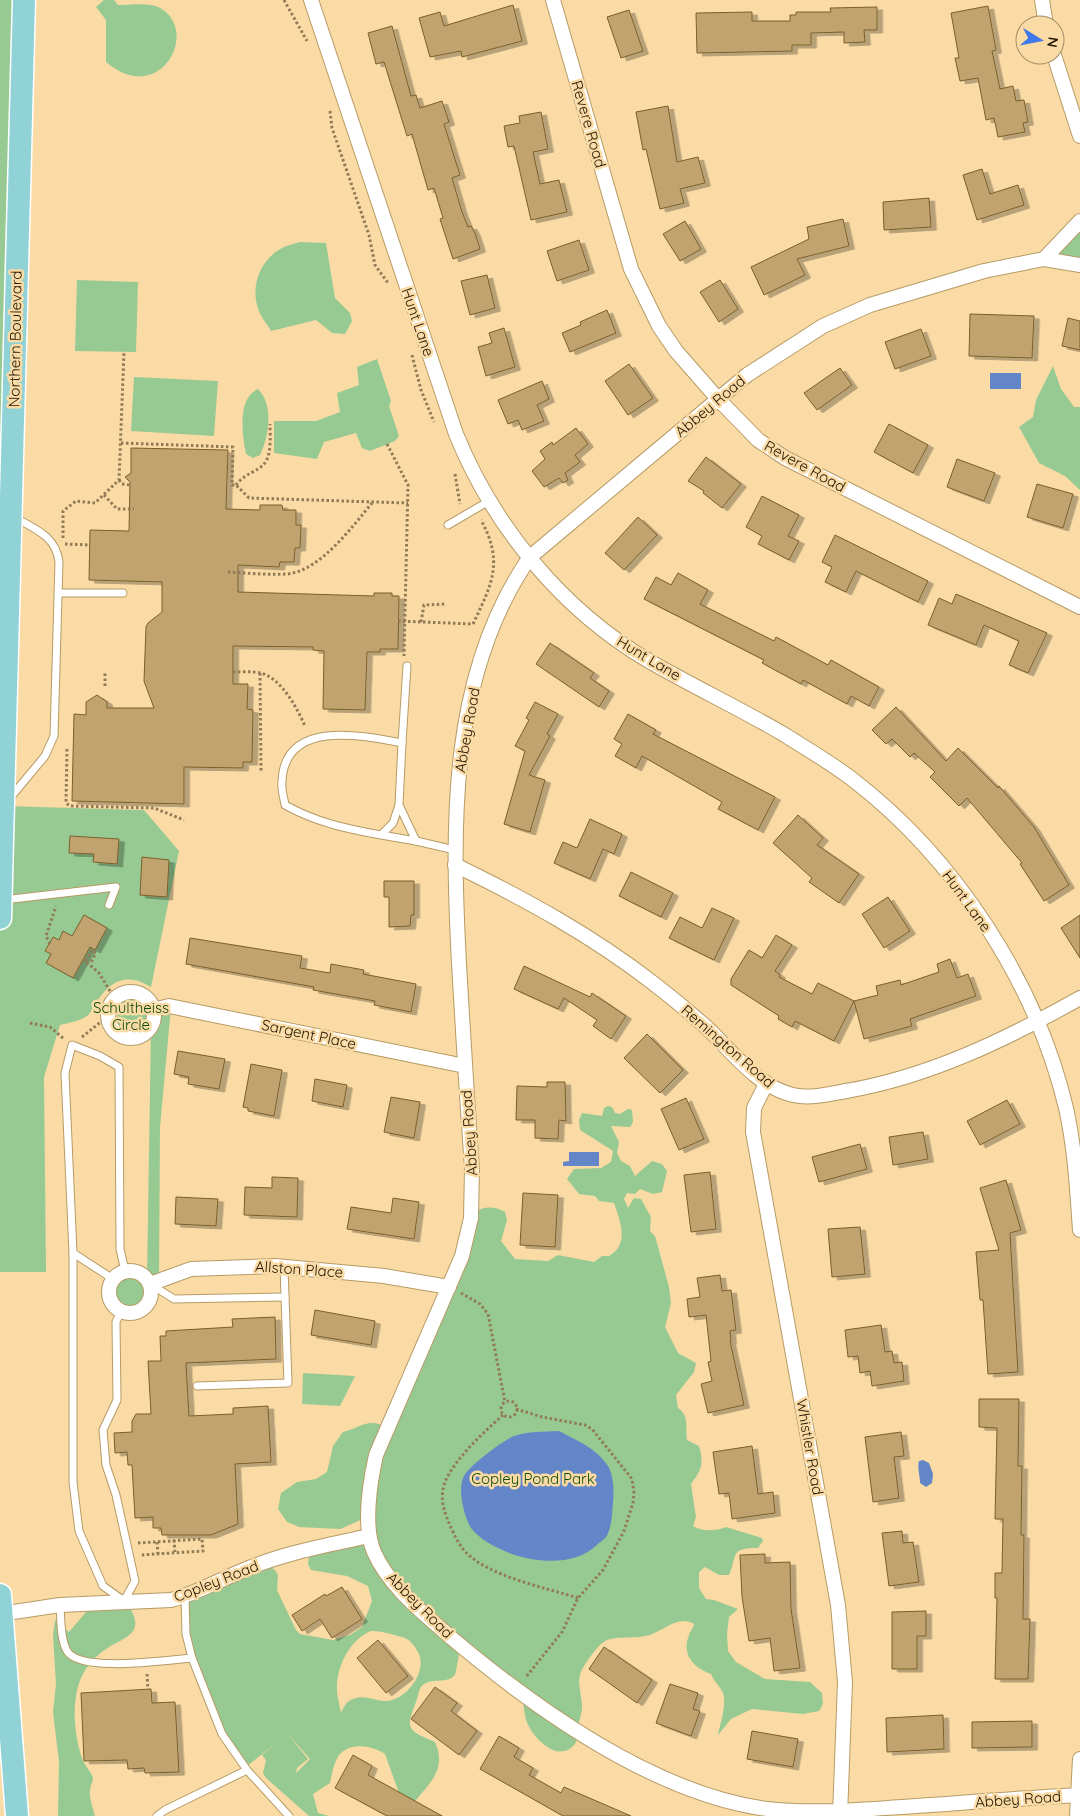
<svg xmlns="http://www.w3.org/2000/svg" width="1080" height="1816" font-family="Quicksand,sans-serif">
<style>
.green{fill:#97ca92;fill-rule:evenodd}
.water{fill:#6286c8}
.building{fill:#c0a36e;stroke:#7a5f2b;filter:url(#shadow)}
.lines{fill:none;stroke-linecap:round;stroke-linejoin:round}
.lane-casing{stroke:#b79b66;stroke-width:9}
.street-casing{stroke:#b79b66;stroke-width:16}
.primary-casing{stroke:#fff;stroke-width:25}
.path{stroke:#917b56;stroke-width:3;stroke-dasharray:2.5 2.5;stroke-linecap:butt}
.lane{stroke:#fff;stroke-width:7}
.street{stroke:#fff;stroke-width:14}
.primary{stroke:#91d2d7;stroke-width:22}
.labels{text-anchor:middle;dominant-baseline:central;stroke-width:5;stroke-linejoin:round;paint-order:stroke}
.street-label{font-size:15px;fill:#201502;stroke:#fadba5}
.park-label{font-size:15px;fill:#0f4b0c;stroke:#fadba5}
</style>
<defs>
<filter id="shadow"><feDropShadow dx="5.5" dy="3" stdDeviation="0" flood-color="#0004"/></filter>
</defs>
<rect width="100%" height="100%" fill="#fadba5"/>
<g class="green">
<path d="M0,0H24L3,806L144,810L179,851L151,987C129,974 113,978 98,1000C95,1005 91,1013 87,1016C80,1021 68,1023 60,1025L44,1077L46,1272H0Z"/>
<path d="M104,0H114L118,5C130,5 150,2 160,8C201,31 160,108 106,62V20L96,7Z"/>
<polygon points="1080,221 1080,265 1044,259"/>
<path d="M300,242L326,243L335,298L350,313L352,321L345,334L332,333L316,320L271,331C267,324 260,316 258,308C250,285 261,259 282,248C287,245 294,244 300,242Z"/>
<polygon points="77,280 138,282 136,352 75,351"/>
<polygon points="377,359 391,401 389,406 399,436 395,441 370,451 362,448 356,433 324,442 317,459 274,453 274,421 316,421 340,412 337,393 359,385 357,367"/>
<polygon points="1053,366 1061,389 1074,407 1080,407 1080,490 1065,476 1039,463 1019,427 1033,417 1036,400"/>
<polygon points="134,377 218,381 214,436 131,431"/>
<path d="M258,389C274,405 269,436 260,455L253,458L246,454C242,434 237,398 258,389Z"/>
<path d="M131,992L145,997L153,1010L171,1007L160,1127L159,1281L151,1286C156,1321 107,1321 109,1291C110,1284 113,1278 119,1274C129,1267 139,1273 147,1278L151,1027C113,1062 87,998 131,992Z"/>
<path d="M608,1106L612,1107L615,1113L620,1114L628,1109L632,1110L633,1122L630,1127L611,1126L619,1142L617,1153L621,1161L630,1166L635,1176L652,1161L662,1164L667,1171L662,1192L653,1194L640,1189L635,1194L627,1193L624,1199L628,1208L634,1198L641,1199L651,1217L650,1231L655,1236L669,1287L671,1303L665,1327L678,1353L696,1363L694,1372L676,1395L678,1408C690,1416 685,1428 687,1440L699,1446C704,1463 702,1470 691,1484L696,1517L693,1526C702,1532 717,1531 726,1527L762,1538L763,1541L758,1548C729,1548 738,1555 729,1575H719L705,1567L699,1572V1588L706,1599L714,1600L738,1609L729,1617L727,1634L728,1651L736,1662L765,1679L810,1682L822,1693L823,1704L819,1711L803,1714L752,1709L731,1719L718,1735C720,1724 728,1701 722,1691C719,1685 714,1682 711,1674C694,1668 681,1655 689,1635C690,1631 693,1629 694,1624C679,1615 666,1629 652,1634C635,1641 613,1633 601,1644C594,1651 585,1663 581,1672C576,1683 583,1698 582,1709C581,1716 579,1722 577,1728C576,1732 578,1736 577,1739C574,1750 562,1754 553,1750C540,1744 527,1729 525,1715C523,1707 524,1701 522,1693L443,1635L459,1655L455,1675C446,1684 437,1678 426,1683C419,1686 419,1693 417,1699C406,1729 405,1729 435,1742C448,1771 427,1785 412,1805L399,1793L385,1754C373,1746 353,1742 341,1753C334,1760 332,1774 330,1783L313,1794L318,1813L329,1816H309L266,1778L263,1773L266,1760L262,1755L279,1741L247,1766L223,1731L194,1657L188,1634L187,1598L269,1567L274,1569L278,1575L277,1590L296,1630L300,1634L333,1640L350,1635L362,1627L372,1601L368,1586L347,1576L311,1570L308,1564L309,1556L354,1543L367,1544L363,1519L340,1529L299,1527L287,1522L278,1509L281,1493L297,1482L316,1479L327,1472L333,1446L343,1432C360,1428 371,1416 387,1429L473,1213C484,1206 494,1206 505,1212L507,1220L501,1241L515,1259L548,1261L558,1255L594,1262L602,1256H609C630,1244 620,1221 614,1203L599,1201L595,1196L579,1194L567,1179L574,1169L601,1168L611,1162L613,1151L580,1130L579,1120L582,1113L602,1116L604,1108ZM371,1631C382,1631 391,1634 402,1637C410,1639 414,1645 418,1652C428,1670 408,1699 387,1701C376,1702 365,1694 353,1699C346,1701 344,1707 341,1713C340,1706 337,1697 337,1690C336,1667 350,1639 371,1631ZM287,1733L310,1759L296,1773L297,1768L308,1759Z"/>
<polygon points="303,1373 355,1376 340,1406 302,1404"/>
<path d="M96,1608H130C146,1635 122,1638 106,1649C95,1656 86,1667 81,1678C71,1702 74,1735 82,1758C84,1765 92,1773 93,1778C93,1782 90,1786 90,1790C89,1799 93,1807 95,1816H58L59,1762L53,1712L56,1684L53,1636L55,1620L69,1632L86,1612Z"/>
</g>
<g class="water">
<rect x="990" y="373" width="31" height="16"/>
<polygon points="569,1152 599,1152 599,1166 563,1166 563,1162 569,1161"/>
<path d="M559,1431C578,1441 596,1448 608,1466C614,1476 614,1492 613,1503C612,1512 612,1525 608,1533C607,1538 601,1541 598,1544C576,1566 539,1563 512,1554C497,1548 481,1541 471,1528C464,1517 457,1488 464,1476C470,1465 502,1441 514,1436C528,1431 545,1432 559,1431Z"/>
<path d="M923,1460L929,1463L933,1474L932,1483L926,1487L920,1483C920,1476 917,1467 919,1461Z"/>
</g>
<g class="building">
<polygon points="513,5 522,41 462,57 461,51 430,57 419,18 440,12 444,26"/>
<polygon points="988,6 996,50 992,51 1000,89 1013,86 1016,101 1024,100 1028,122 1023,123 1025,132 998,137 994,118 986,120 978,78 960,81 955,58 959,58 951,13"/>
<polygon points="877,7 877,30 864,30 865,42 844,43 844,32 811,33 811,45 792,45 792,51 697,53 696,13 752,12 752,21 790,21 790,15 796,15 796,12 831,12 830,8"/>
<polygon points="629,10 643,51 621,58 607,17"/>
<polygon points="392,26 411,96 416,95 420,108 442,101 449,122 444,124 460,175 452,178 462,212 468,227 471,226 475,233 480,249 453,259 440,219 443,218 434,188 428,190 412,134 407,136 384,62 376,64 368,33"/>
<polygon points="668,106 677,162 698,157 705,183 680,189 684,203 660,209 646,149 643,150 636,112"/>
<polygon points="541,112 548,149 533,152 540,184 559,180 567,212 531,220 514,146 508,147 504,126 520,123 519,116"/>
<polygon points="982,169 990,194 1018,185 1024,205 977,220 963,175"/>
<polygon points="929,198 931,227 884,230 883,202"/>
<polygon points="843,219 849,246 797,259 805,275 764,295 751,267 809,239 807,227"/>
<polygon points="685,221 701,249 680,261 663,234"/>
<polygon points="579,240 589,270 557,281 547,251"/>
<polygon points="487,275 495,308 470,315 461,281"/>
<polygon points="720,280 738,309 719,322 700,292"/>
<polygon points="607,310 616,333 570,352 562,333 581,325 580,322"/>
<polygon points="970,314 1034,316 1032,358 969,356"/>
<polygon points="1068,318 1080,321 1080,350 1062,346"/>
<polygon points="504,328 515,367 486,376 478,347 492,343 489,333"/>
<polygon points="921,329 931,356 895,369 885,342"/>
<polygon points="629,364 653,398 628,415 605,381"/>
<polygon points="840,368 852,385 817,410 804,393"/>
<polygon points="542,381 549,399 537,405 544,421 522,430 518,420 508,424 498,400"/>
<polygon points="889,424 928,445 913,473 874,452"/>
<polygon points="576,428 588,444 575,455 580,462 565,473 568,480 563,483 559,478 544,487 532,471 545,459 540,451 552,442 553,445"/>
<polygon points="131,448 228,450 226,509 260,510 260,505 282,505 283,510 296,510 296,525 301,525 300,548 295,548 294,562 280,562 279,567 238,565 238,592 374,596 374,593 392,593 392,596 399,596 398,649 380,649 380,652 367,652 365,710 323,709 324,651 313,650 313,647 233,646 233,684 248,684 247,709 253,710 252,762 243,762 243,768 184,767 184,804 72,801 74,714 86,715 86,702 97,695 107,702 107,708 154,708 144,681 146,627 148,623 162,612 162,582 89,580 90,530 129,531 130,482 125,477 131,473"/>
<polygon points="706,457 741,484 722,508 703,493 704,491 688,481"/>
<polygon points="957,459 995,473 984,501 947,487"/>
<polygon points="1037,484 1073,494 1063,528 1027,517"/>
<polygon points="762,496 799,515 788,536 799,541 789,560 758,544 762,536 746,527"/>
<polygon points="638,517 657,535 624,570 605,553"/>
<polygon points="835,535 928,581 918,602 856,571 846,592 825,582 832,567 822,562"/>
<polygon points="678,573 708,590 700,604 774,641 776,637 828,665 831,660 879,687 869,706 851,696 847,704 803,680 801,684 762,663 764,660 644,599 656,577 671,585"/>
<polygon points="956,594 1047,633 1028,673 1009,665 1019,641 984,625 976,645 928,625 939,598 952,604"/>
<polygon points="550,643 594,673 590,678 609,691 599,707 536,664"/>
<polygon points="535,702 558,714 547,734 550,736 529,775 545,780 530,832 504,824 525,751 515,746 529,720 526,718"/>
<polygon points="896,707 946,761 958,748 998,788 999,786 1034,827 1069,885 1044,901 1020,864 1022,863 967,798 959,806 930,777 935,772 914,753 910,757 892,739 886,744 872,730"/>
<polygon points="628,714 656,730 653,734 775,797 758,830 718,809 722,802 642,756 636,768 615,756 622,744 614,739"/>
<polygon points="798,815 823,838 817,845 859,874 839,903 809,882 812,878 773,843"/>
<polygon points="590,819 622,834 614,854 603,849 590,879 554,863 563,842 577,848"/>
<polygon points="70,836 119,839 117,864 93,862 94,854 69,853"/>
<polygon points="142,857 169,860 167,897 140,895"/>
<polygon points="631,872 673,893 661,917 619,896"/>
<polygon points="384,881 414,881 414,915 411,915 410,926 389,927 389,897 384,897"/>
<polygon points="888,897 910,931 884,948 862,914"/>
<polygon points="712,908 734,918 714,960 669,938 680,917 702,928"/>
<polygon points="84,915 107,928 95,950 90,947 73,978 46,963 51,954 45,951 53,937 59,940 63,931 72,936"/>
<polygon points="1080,915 1080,958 1061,928"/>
<polygon points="776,935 792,945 775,971 780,975 779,977 812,994 818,983 854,1001 834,1041 795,1021 792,1027 778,1019 779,1016 731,985 731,979 749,950 762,958"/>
<polygon points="190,938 302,956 300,968 330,973 331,964 364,970 363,974 416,984 411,1012 374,1005 375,1001 313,990 314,987 186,964"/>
<polygon points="950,959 957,978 968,974 976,996 910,1019 912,1026 864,1039 854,1001 878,995 876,986 900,980 901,985 939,972 937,964"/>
<polygon points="524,966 590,997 592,993 626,1016 611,1039 593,1026 597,1020 564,998 558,1009 514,989"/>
<polygon points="647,1034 683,1070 660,1093 624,1058"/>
<polygon points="178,1051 225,1059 219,1089 188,1084 189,1077 174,1074"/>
<polygon points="251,1064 282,1070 274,1116 248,1111 248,1108 243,1107"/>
<polygon points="315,1079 347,1085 343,1107 312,1101"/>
<polygon points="547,1082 565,1082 566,1121 559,1120 558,1139 535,1138 535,1120 516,1120 517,1086 547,1087"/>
<polygon points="391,1097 420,1102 414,1138 384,1132"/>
<polygon points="686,1098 704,1139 679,1150 661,1109"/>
<polygon points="1007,1100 1020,1124 980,1145 967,1121"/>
<polygon points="923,1132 928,1159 893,1165 889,1137"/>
<polygon points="860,1144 867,1169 819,1182 812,1157"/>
<polygon points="710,1172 716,1229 691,1232 684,1175"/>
<polygon points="272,1177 298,1178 297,1217 244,1215 245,1187 272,1188"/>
<polygon points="1006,1180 1021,1230 1010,1233 1018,1372 988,1374 983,1300 980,1300 976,1252 999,1250 980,1188"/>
<polygon points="523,1193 558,1195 555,1247 520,1245"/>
<polygon points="176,1197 218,1199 216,1226 175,1224"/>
<polygon points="393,1198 419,1202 414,1239 347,1229 351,1207 391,1213"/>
<polygon points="860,1227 865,1274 832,1277 828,1229"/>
<polygon points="720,1275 722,1291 731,1290 736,1330 730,1331 731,1341 730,1341 744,1405 708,1413 701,1384 712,1381 708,1362 711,1361 706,1315 689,1317 687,1299 700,1297 697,1278"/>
<polygon points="315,1310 375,1321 371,1345 311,1335"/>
<polygon points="275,1317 276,1359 186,1363 189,1416 233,1414 233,1408 268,1406 271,1462 235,1464 238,1524 211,1535 162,1535 161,1528 153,1528 153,1517 135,1518 132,1465 128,1465 127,1452 115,1453 114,1433 132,1432 132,1421 136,1414 151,1414 148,1361 161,1361 160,1336 166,1336 166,1331 233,1327 232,1319"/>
<polygon points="881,1325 885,1352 892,1351 894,1363 902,1362 904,1381 872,1386 870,1371 860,1373 858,1356 848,1357 845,1330"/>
<polygon points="979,1399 1019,1399 1018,1466 1022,1466 1021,1535 1024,1535 1023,1619 1030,1619 1028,1679 995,1679 997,1598 995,1598 995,1573 1002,1573 1003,1519 995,1519 997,1428 979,1427"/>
<polygon points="901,1432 904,1456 894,1457 899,1498 873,1502 865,1437"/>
<polygon points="752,1446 758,1494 773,1492 775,1513 732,1519 729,1493 719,1494 713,1452"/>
<polygon points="902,1531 903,1543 913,1542 919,1582 889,1586 882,1533"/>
<polygon points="765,1554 765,1563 790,1562 791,1609 800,1668 774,1671 770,1638 749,1641 742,1597 740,1555"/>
<polygon points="342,1587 362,1619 332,1638 320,1619 302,1631 292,1615 325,1594 326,1596"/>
<polygon points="926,1611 926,1636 917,1636 917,1669 892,1669 892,1612"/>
<polygon points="378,1640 408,1676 386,1693 357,1658"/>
<polygon points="604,1647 652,1680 637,1703 589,1669"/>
<polygon points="670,1684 698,1693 693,1709 700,1711 691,1736 656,1723"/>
<polygon points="435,1687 457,1703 451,1711 477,1731 459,1755 411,1719"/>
<polygon points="151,1689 152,1703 175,1702 179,1772 145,1773 144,1768 128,1769 127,1760 84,1761 81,1693"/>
<polygon points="943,1715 944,1749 887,1752 886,1718"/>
<polygon points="1032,1721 1032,1747 972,1748 972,1722"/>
<polygon points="752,1731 798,1739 793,1767 747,1759"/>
<polygon points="499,1736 519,1748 514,1757 533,1768 529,1775 561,1793 564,1787 631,1816 563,1816 480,1769"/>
<polygon points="353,1755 372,1766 368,1775 442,1816 387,1816 335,1788"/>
</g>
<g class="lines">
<defs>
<g id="lane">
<polyline points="448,525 489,501"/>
<polyline points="58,593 123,593"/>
<polyline points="402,743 407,666"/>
<path d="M10,798L45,756L54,736L59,562C56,536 35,529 14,517"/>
<path d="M381,835L416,841L399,805L402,743C361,735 284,719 282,782C281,790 284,798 285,805C315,822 347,829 381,835L393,823L399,805"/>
<polyline points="416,841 455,850"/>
<polyline points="3,900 116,887 109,905"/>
<polyline points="73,1253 73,1482 79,1531 103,1586 124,1601 135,1581 116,1495 106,1465 103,1430 117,1400 116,1322 121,1311"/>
<polyline points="113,1279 73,1253 65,1073 72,1045 100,1056 119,1067 120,1249 125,1271"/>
<polyline points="150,1284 174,1299 285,1297"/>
<polyline points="197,1386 288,1383 284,1267"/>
<polyline points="185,1596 186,1634 192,1658 222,1734 247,1770 289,1816"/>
<path d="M60,1605C61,1618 60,1639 67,1651C80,1673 166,1660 192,1658"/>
<polyline points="157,1816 165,1810 247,1770"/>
</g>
<g id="street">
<path d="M311,0L456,434C494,527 562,610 649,661C694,687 741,709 785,735C807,749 831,763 852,779C955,858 1036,982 1066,1108C1075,1148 1077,1189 1080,1230"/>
<polyline points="553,0 631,269 659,326 676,351 718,399 758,440 785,458 1080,607"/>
<polyline points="1042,0 1046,25"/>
<polyline points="1054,55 1080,136"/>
<polyline points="1044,259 1080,221"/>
<path d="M1080,265L1044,259L984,271L870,305L823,326L747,375L530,557C448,675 452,827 459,964C463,1032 467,1100 472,1168L471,1218L462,1256L376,1455C370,1482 363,1527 374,1552C389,1586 421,1611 448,1635C533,1707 654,1794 767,1809C812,1814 857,1810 901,1807C961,1803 1020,1798 1080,1795"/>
<path d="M455,865C525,899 591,935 653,983C670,996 688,1011 705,1026C731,1050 757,1087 793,1095C811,1099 829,1094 846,1091C929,1077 1007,1039 1080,998"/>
<circle cx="131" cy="1015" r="23"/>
<polyline points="153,1010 169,1006 465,1066"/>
<polyline points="766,1084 754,1108 753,1132 838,1605 845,1682 840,1816"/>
<circle cx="130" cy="1292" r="21"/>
<polyline points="150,1284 191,1269 275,1266 384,1276 449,1287"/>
<path d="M0,1614L60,1605L171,1600C198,1593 223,1578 249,1568C288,1552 329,1545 369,1536"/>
<polyline points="1077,1816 1080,1759"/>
</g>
<g id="primary">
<polyline points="0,918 24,0"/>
<polyline points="0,1595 17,1816"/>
</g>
</defs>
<use href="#lane" class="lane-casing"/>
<use href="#street" class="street-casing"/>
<use href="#primary" class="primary-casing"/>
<g class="path">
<polyline points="284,0 307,41"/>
<polyline points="330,111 332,128 369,235 375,265 388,283"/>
<polyline points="412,355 421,390 434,422"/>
<polyline points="121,443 233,447 232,485 236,485 249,498 408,503"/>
<polyline points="387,444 408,485 404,656"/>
<polyline points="455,474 460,504"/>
<polyline points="119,480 122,484 130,485"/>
<path d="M236,485C245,473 257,472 264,464C272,455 270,435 270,424"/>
<polyline points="104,495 117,509 134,509"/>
<polyline points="63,538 63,511 76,501 95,503 119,480 124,352"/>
<polyline points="65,544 90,545"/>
<path d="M228,572C247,573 267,575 287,574C320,571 352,527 372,503"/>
<polyline points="398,621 473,624"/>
<polyline points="421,622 424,605 446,604"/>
<path d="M473,624C492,584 504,562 481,520"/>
<path d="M233,672C242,672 252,671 261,673C282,679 297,708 305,726"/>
<polyline points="260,673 261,771"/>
<polyline points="105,686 105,673"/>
<polyline points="67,749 66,803 70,806 154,808 184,820"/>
<polyline points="50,944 46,936 56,906"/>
<polyline points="83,959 99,973 115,999"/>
<polyline points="86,961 92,950 96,953 90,964"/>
<polyline points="116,997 125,1008"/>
<polyline points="30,1023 50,1027 64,1039"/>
<polyline points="82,1037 107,1017"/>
<polyline points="461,1293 480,1304 488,1314 505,1402"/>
<circle cx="509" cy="1409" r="8"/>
<polyline points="516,1409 542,1417 585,1425 592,1429 632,1479 634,1492 633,1503 624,1531 603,1570 578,1598 562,1632 526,1677"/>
<path d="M503,1415C484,1432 462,1452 449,1474C440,1489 441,1503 447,1518C451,1528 456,1540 463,1549C485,1576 544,1587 578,1598"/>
<polyline points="174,1540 175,1552"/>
<polyline points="157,1542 158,1554"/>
<polyline points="138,1543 202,1539 203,1551 140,1555"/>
<polyline points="147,1674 148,1689"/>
</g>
<use href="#lane" class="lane"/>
<use href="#street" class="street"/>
<use href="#primary" class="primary"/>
</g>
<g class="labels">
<g class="street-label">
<text transform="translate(589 124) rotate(74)">Revere Road</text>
<text transform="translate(418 322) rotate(71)">Hunt Lane</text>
<text transform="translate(15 339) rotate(-89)">Northern Boulevard</text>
<text transform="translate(710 406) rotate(-40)">Abbey Road</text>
<text transform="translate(805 466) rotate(29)">Revere Road</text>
<text transform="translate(649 658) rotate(31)">Hunt Lane</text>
<text transform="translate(467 730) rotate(-80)">Abbey Road</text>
<text transform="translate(967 901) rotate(54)">Hunt Lane</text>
<text transform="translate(309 1034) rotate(12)">Sargent Place</text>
<text transform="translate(728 1046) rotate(41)">Remington Road</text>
<text transform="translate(469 1133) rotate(-94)">Abbey Road</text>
<text transform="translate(299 1269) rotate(4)">Allston Place</text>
<text transform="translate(810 1447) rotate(80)">Whistler Road</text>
<text transform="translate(216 1581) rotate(-21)">Copley Road</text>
<text transform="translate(420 1605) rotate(45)">Abbey Road</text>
<text transform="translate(1018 1799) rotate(-4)">Abbey Road</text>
</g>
<g class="park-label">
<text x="131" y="1007">Schultheiss<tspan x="131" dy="17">Circle</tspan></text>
<text x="533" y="1478">Copley Pond Park</text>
</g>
</g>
<g transform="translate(1040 40) rotate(100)"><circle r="24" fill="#fadba5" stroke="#a38c64"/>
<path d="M0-4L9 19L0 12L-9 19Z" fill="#3f78e8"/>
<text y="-8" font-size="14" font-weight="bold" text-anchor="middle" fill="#201502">N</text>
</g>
</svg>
